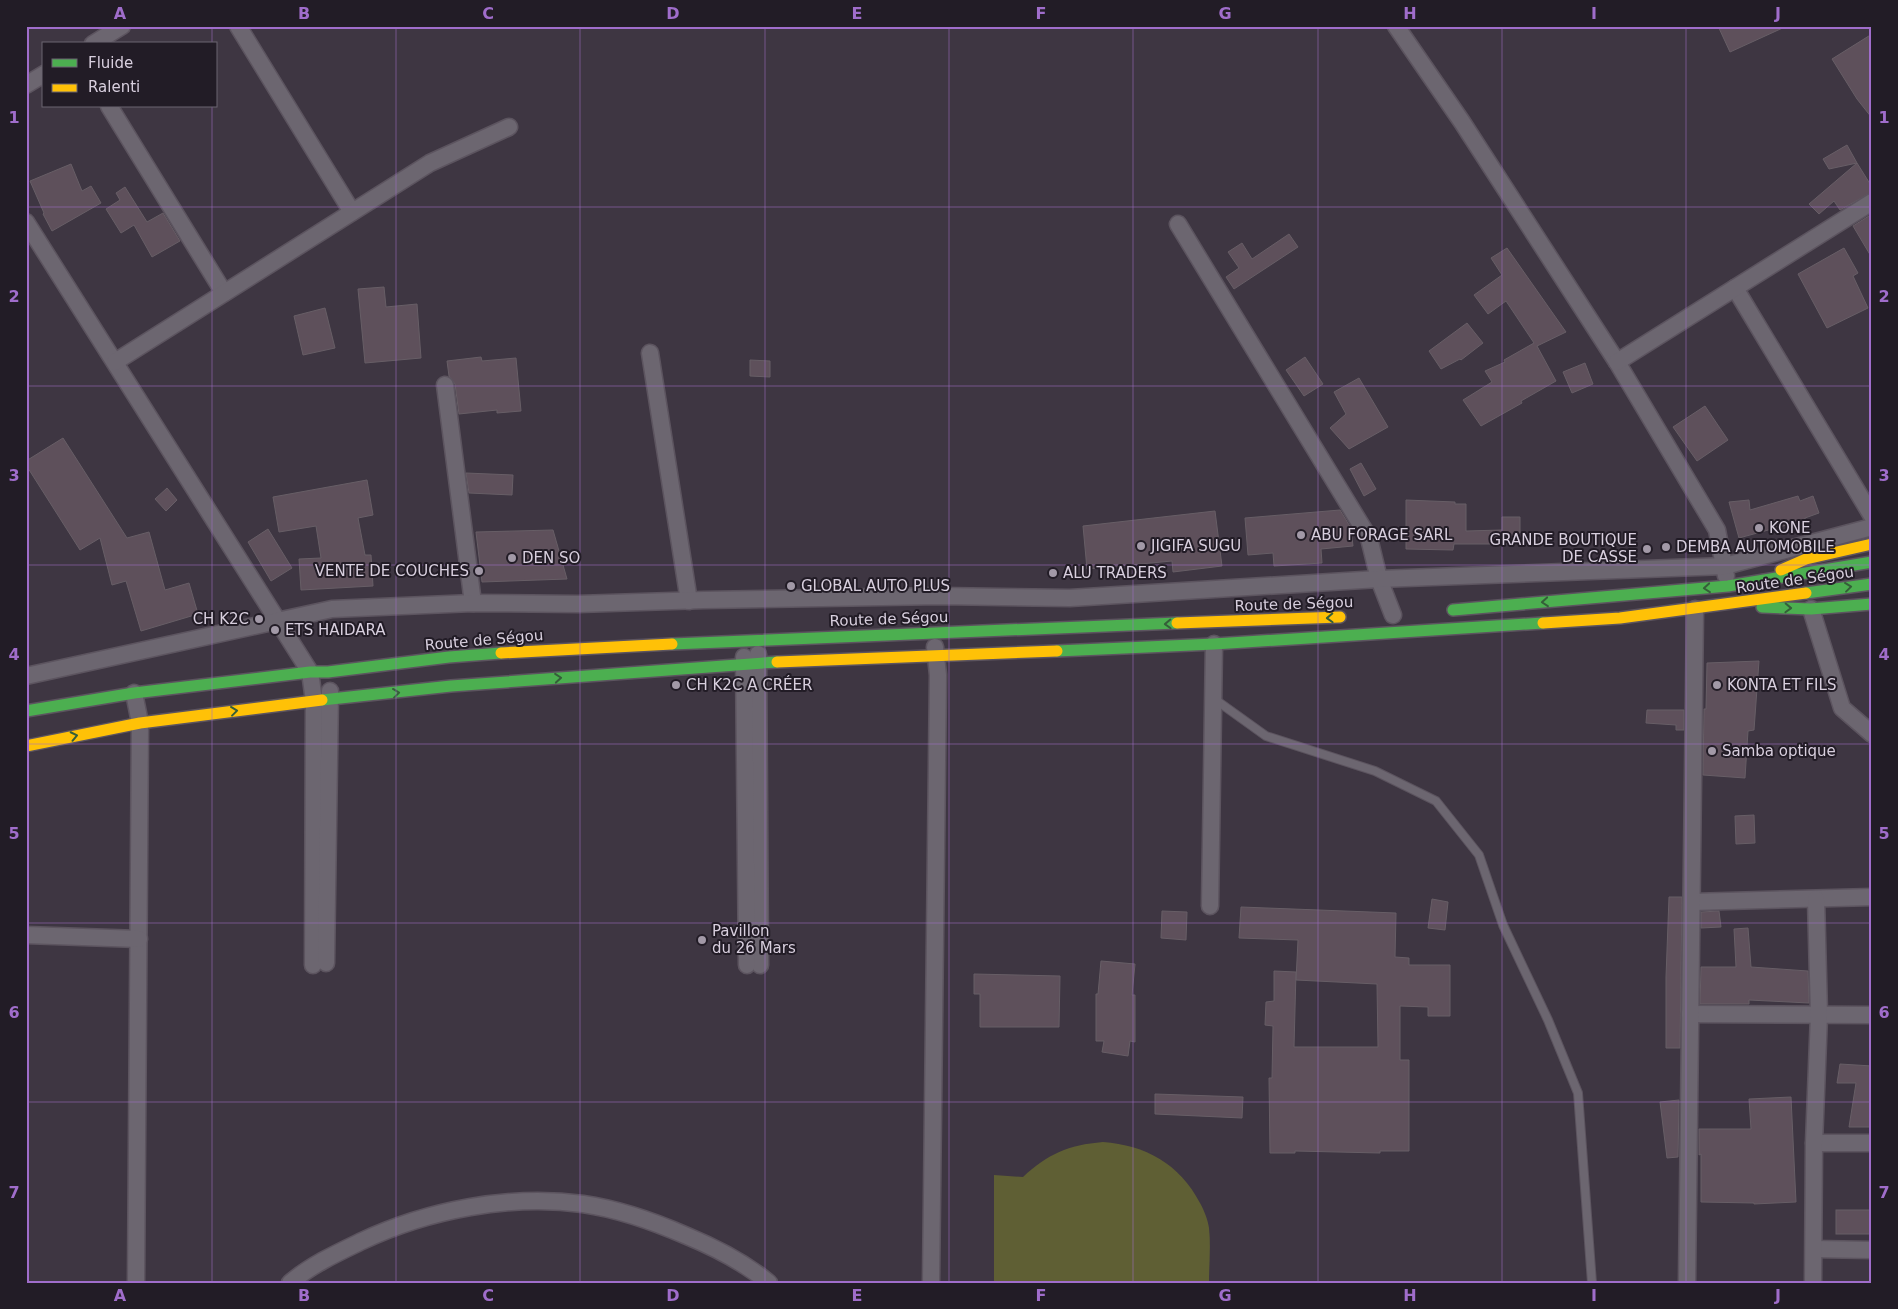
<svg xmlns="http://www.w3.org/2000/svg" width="1898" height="1309" font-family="'DejaVu Sans',sans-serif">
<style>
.green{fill:#5f5f34}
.building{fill:#5e505b;stroke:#675e66}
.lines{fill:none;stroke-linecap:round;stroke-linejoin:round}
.lane-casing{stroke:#5c545f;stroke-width:10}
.street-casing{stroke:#5c545f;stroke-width:19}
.fast-casing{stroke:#5c545f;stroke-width:14}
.slow-casing{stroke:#5c545f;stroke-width:14}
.lane{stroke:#6c6670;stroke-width:8}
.street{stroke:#6c6670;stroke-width:16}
.fast{stroke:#4caf50;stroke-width:11}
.slow{stroke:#ffc107;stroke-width:11}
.oneway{stroke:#355e39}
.grid{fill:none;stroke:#a06dcb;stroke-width:1;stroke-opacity:0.55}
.poi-dot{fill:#a299a7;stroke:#221c26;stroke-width:2}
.labels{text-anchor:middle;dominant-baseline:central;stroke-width:4;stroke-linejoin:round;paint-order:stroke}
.poi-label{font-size:15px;fill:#d8cfde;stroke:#221c26;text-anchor:start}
.street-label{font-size:15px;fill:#d8cfde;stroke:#221c26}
.neatline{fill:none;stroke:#a06dcb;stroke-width:2}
.grid-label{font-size:16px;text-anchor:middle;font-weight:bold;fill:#a06dcb}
</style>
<rect width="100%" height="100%" fill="#3e3642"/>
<path class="green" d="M1103,1142C1145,1145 1180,1164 1200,1203C1204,1210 1208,1220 1209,1228C1211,1246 1209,1265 1209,1283H994V1175L1023,1177C1048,1154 1068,1145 1103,1142Z"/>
<g class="building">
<polygon points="1718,26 1787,26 1730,52"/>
<polygon points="1872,34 1872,118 1857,99 1832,59"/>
<polygon points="1847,145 1857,163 1829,169 1823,159"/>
<polygon points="1857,163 1872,187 1872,192 1840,210 1834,201 1819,214 1809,204"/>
<polygon points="71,164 82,191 91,186 101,203 52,231 43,214 44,213 30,181"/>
<polygon points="125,187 147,222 163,213 180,241 152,257 134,225 121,233 106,209 120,200 116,193"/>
<polygon points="1872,214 1872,258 1853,226"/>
<polygon points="1289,234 1298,247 1234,289 1226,277 1239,268 1228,252 1242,243 1252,259"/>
<polygon points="1507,248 1566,332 1537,346 1556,381 1521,401 1522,403 1481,426 1463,400 1492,382 1485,371 1505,362 1504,360 1534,343 1506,301 1488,314 1474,295 1502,275 1491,258"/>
<polygon points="1844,248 1858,273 1853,276 1868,308 1827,328 1798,274"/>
<polygon points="384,287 386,307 417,304 421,358 365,363 358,289"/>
<polygon points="325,308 335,348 303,355 294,316"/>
<polygon points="1467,323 1483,343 1461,360 1460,359 1441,369 1429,351"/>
<polygon points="481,357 482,361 516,358 521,411 497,413 497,410 459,414 455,384 449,376 447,361"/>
<polygon points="1305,357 1323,384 1304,396 1286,370"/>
<polygon points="750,360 770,361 770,377 750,376"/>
<polygon points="1585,363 1593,384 1572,393 1563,372"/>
<polygon points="1359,378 1388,427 1349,449 1330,428 1346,414 1334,392"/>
<polygon points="1705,406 1728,440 1697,461 1673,427"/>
<polygon points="63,438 127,538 149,532 165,590 189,583 198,614 141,631 126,581 112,585 100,538 80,550 26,465 26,461"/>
<polygon points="1361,463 1376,489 1364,496 1350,469"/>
<polygon points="466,473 513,475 512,495 469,493"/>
<polygon points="367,480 373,515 358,518 365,555 371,555 373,586 301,590 299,559 321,558 316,526 279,532 273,497"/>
<polygon points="167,488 177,500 166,511 155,499"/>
<polygon points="1798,496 1800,501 1813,496 1819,513 1805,518 1805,520 1739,538 1729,502 1749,500 1750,510"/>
<polygon points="1406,500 1455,502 1455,504 1466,504 1466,531 1502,530 1502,517 1520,517 1520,533 1517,533 1515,544 1454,544 1453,550 1406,549"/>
<polygon points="1340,510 1351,528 1353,546 1321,549 1322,563 1274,566 1273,553 1248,555 1245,518"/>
<polygon points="1215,511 1222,566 1173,572 1172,561 1087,569 1083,526"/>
<polygon points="268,529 292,568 271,581 248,542"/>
<polygon points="553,530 567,579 482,582 476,532"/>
<polygon points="1759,661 1754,730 1748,731 1745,778 1703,775 1704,709 1706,709 1707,663"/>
<polygon points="1647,710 1684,710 1684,730 1676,730 1676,725 1646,723"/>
<polygon points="1754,815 1755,843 1736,844 1735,816"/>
<polygon points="1669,897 1682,897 1680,1048 1666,1048 1666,977"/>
<polygon points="1432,899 1448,902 1445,930 1428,928"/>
<polygon points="1241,907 1396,913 1395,957 1409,958 1409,965 1450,965 1450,1016 1428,1016 1428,1007 1400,1006 1400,1060 1409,1060 1409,1151 1380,1151 1380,1153 1295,1151 1295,1153 1270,1153 1269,1078 1272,1078 1273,1026 1265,1025 1266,1002 1274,1001 1274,971 1296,972 1294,1047 1378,1047 1377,984 1296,980 1298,940 1239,938"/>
<polygon points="1162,911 1187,912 1186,940 1161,938"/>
<polygon points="1719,911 1721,927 1701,928 1701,912"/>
<polygon points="1748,928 1751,967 1808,971 1809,1003 1749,1000 1749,1004 1700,1004 1701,967 1736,967 1734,929"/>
<polygon points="1101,961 1135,964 1132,995 1135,995 1135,1042 1130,1041 1128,1056 1102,1052 1104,1041 1096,1041 1096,994 1098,994"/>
<polygon points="974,974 1060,976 1059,1027 980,1027 980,994 974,994"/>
<polygon points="1840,1064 1872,1066 1872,1127 1849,1127 1856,1083 1837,1083"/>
<polygon points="1155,1094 1243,1097 1242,1118 1155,1114"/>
<polygon points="1791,1097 1796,1202 1754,1204 1754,1203 1701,1202 1701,1154 1699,1155 1699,1129 1751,1129 1749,1099"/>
<polygon points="1679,1100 1678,1157 1667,1158 1660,1102"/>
<rect x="1836" y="1210" width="36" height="24"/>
</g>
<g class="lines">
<defs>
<polyline id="lane" points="1213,698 1266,736 1375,771 1436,801 1479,855 1503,925 1548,1020 1578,1093 1592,1283"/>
<g id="street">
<polyline points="238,26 352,212"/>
<polyline points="1396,26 1462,122 1617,362 1717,530 1726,576"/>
<polyline points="93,44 122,26"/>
<polyline points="26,85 44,74"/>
<polyline points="109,106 224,293"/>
<polyline points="26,222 310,672 314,701 313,965"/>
<polyline points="1178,224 1369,538 1379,579 1393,615"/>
<polyline points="1735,288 1872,516"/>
<polyline points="650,353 689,601"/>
<polyline points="115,362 430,163 509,127"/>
<polyline points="1617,362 1872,202"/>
<polyline points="445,385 473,603"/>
<polyline points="1811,609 1842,708 1872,734"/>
<polyline points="758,654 760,965"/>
<polyline points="744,657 747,965"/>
<polyline points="26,676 332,609 473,603 578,604 704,600 941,596 1070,598 1379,579 1725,566 1872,527"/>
<polyline points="134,693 140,723 136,1283"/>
<polyline points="1692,902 1872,897"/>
<polyline points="1210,906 1214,644"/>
<polyline points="26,935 139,939"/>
<polyline points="326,963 330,691"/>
<polyline points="1690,1014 1872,1015"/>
<polyline points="1814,1143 1872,1143"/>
<polyline points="1814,1249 1872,1250"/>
<path d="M290,1283C311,1265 337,1253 362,1241C428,1210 510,1194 583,1204C618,1209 655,1222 687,1236C716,1248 745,1263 769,1283"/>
<polyline points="931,1283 938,675 935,647"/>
<polyline points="1687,1283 1695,609"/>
<polyline points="1813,1283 1814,1143 1819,1015 1816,899"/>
</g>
<g id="fast">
<polyline points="1806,593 1872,584"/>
<polyline points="1762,607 1811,609 1872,604"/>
<polyline points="1453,610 1728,586 1872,562"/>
<polyline points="672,644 1177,623"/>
<polyline points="1057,651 1214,644 1543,623"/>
<polyline points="322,700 451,686 777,662"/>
<polyline points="26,711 134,693 310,672 328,672 449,657 501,653"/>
</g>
<g id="slow">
<polyline points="1781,570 1806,559 1872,544"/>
<polyline points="1177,623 1340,617"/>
<polyline points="1543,623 1620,618 1806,593"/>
<polyline points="501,653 672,644"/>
<polyline points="777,662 1057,651"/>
<polyline points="26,746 140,723 322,700"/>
</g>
</defs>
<use href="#lane" class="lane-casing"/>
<use href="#street" class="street-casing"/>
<use href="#fast" class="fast-casing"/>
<use href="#slow" class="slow-casing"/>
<use href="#lane" class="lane"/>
<use href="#street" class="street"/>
<use href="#fast" class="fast"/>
<use href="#slow" class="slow"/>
</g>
<defs><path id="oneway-chevron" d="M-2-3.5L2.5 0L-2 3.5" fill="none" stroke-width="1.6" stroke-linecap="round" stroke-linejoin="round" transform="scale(1.25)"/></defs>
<g class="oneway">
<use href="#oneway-chevron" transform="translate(1848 587) rotate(-7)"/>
<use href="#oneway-chevron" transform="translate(1707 588) rotate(175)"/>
<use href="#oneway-chevron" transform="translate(1545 602) rotate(175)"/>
<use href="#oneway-chevron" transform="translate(1788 608) rotate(2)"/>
<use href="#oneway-chevron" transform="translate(1330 618) rotate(178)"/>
<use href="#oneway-chevron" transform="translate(1168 624) rotate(178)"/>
<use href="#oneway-chevron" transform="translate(558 678) rotate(-5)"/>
<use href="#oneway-chevron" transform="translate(396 693) rotate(-7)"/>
<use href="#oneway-chevron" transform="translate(234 711) rotate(-7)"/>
<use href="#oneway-chevron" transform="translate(74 736) rotate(-12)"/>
</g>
<path class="grid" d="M212,26V44M396,26V1283M580,26V1283M765,26V1283M949,26V1283M1133,26V1283M1318,26V1283M1502,26V1283M1686,26V1283M212,106V1283M26,207H1872M26,386H1872M26,565H1872M26,744H1872M26,923H1872M26,1102H1872"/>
<g class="poi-dot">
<circle cx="1759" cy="528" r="5"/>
<circle cx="1301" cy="535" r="5"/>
<circle cx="1141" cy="546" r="5"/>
<circle cx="1666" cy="547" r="5"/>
<circle cx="1647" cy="549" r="5"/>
<circle cx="512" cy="558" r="5"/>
<circle cx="479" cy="571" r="5"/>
<circle cx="1053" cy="573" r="5"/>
<circle cx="791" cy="586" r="5"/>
<circle cx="259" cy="619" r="5"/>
<circle cx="275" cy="630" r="5"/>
<circle cx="676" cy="685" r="5"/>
<circle cx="1717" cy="685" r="5"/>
<circle cx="1712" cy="751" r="5"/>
<circle cx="702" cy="940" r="5"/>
</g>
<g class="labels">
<g class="poi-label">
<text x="1769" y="528">KONE</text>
<text x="1311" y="535">ABU FORAGE SARL</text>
<text x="1637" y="540" text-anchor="end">GRANDE BOUTIQUE<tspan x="1637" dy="17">DE CASSE</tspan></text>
<text x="1151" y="546">JIGIFA SUGU</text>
<text x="1676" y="547">DEMBA AUTOMOBILE</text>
<text x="522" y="558">DEN SO</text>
<text x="469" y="571" text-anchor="end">VENTE DE COUCHES</text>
<text x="1063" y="573">ALU TRADERS</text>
<text x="801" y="586">GLOBAL AUTO PLUS</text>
<text x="249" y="619" text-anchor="end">CH K2C</text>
<text x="285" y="630">ETS HAIDARA</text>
<text x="686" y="685">CH K2C A CRÉER</text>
<text x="1727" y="685">KONTA ET FILS</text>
<text x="1722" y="751">Samba optique</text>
<text x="712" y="931">Pavillon<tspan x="712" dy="17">du 26 Mars</tspan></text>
</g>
<g class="street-label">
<text transform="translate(1795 580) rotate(-8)">Route de Ségou</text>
<text transform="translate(1294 604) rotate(-2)">Route de Ségou</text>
<text transform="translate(889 619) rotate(-2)">Route de Ségou</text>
<text transform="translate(484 640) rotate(-5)">Route de Ségou</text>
</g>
</g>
<rect width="1898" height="1309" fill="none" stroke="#221c26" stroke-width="55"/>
<rect x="42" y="42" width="175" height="65" fill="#221c26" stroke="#6b6470"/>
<rect x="52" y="59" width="25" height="8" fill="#4caf50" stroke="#6b6470"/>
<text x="88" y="68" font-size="15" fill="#d8cfde">Fluide</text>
<rect x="52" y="84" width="25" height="8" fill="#ffc107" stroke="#6b6470"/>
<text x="88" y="92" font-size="15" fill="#d8cfde">Ralenti</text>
<rect x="28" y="28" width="1842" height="1254" class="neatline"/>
<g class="grid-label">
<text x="120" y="19">A</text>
<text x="304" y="19">B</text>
<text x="488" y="19">C</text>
<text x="673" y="19">D</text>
<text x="857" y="19">E</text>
<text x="1041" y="19">F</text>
<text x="1225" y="19">G</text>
<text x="1410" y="19">H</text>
<text x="1594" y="19">I</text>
<text x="1778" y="19">J</text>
<text x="14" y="123">1</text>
<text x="1884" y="123">1</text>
<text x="14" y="302">2</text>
<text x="1884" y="302">2</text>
<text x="14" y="481">3</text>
<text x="1884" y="481">3</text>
<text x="14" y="660">4</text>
<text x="1884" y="660">4</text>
<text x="14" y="839">5</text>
<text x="1884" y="839">5</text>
<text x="14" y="1018">6</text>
<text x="1884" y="1018">6</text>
<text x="14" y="1198">7</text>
<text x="1884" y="1198">7</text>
<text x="120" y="1301">A</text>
<text x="304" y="1301">B</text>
<text x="488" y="1301">C</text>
<text x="673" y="1301">D</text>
<text x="857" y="1301">E</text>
<text x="1041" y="1301">F</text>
<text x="1225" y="1301">G</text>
<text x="1410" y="1301">H</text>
<text x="1594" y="1301">I</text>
<text x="1778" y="1301">J</text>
</g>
</svg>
